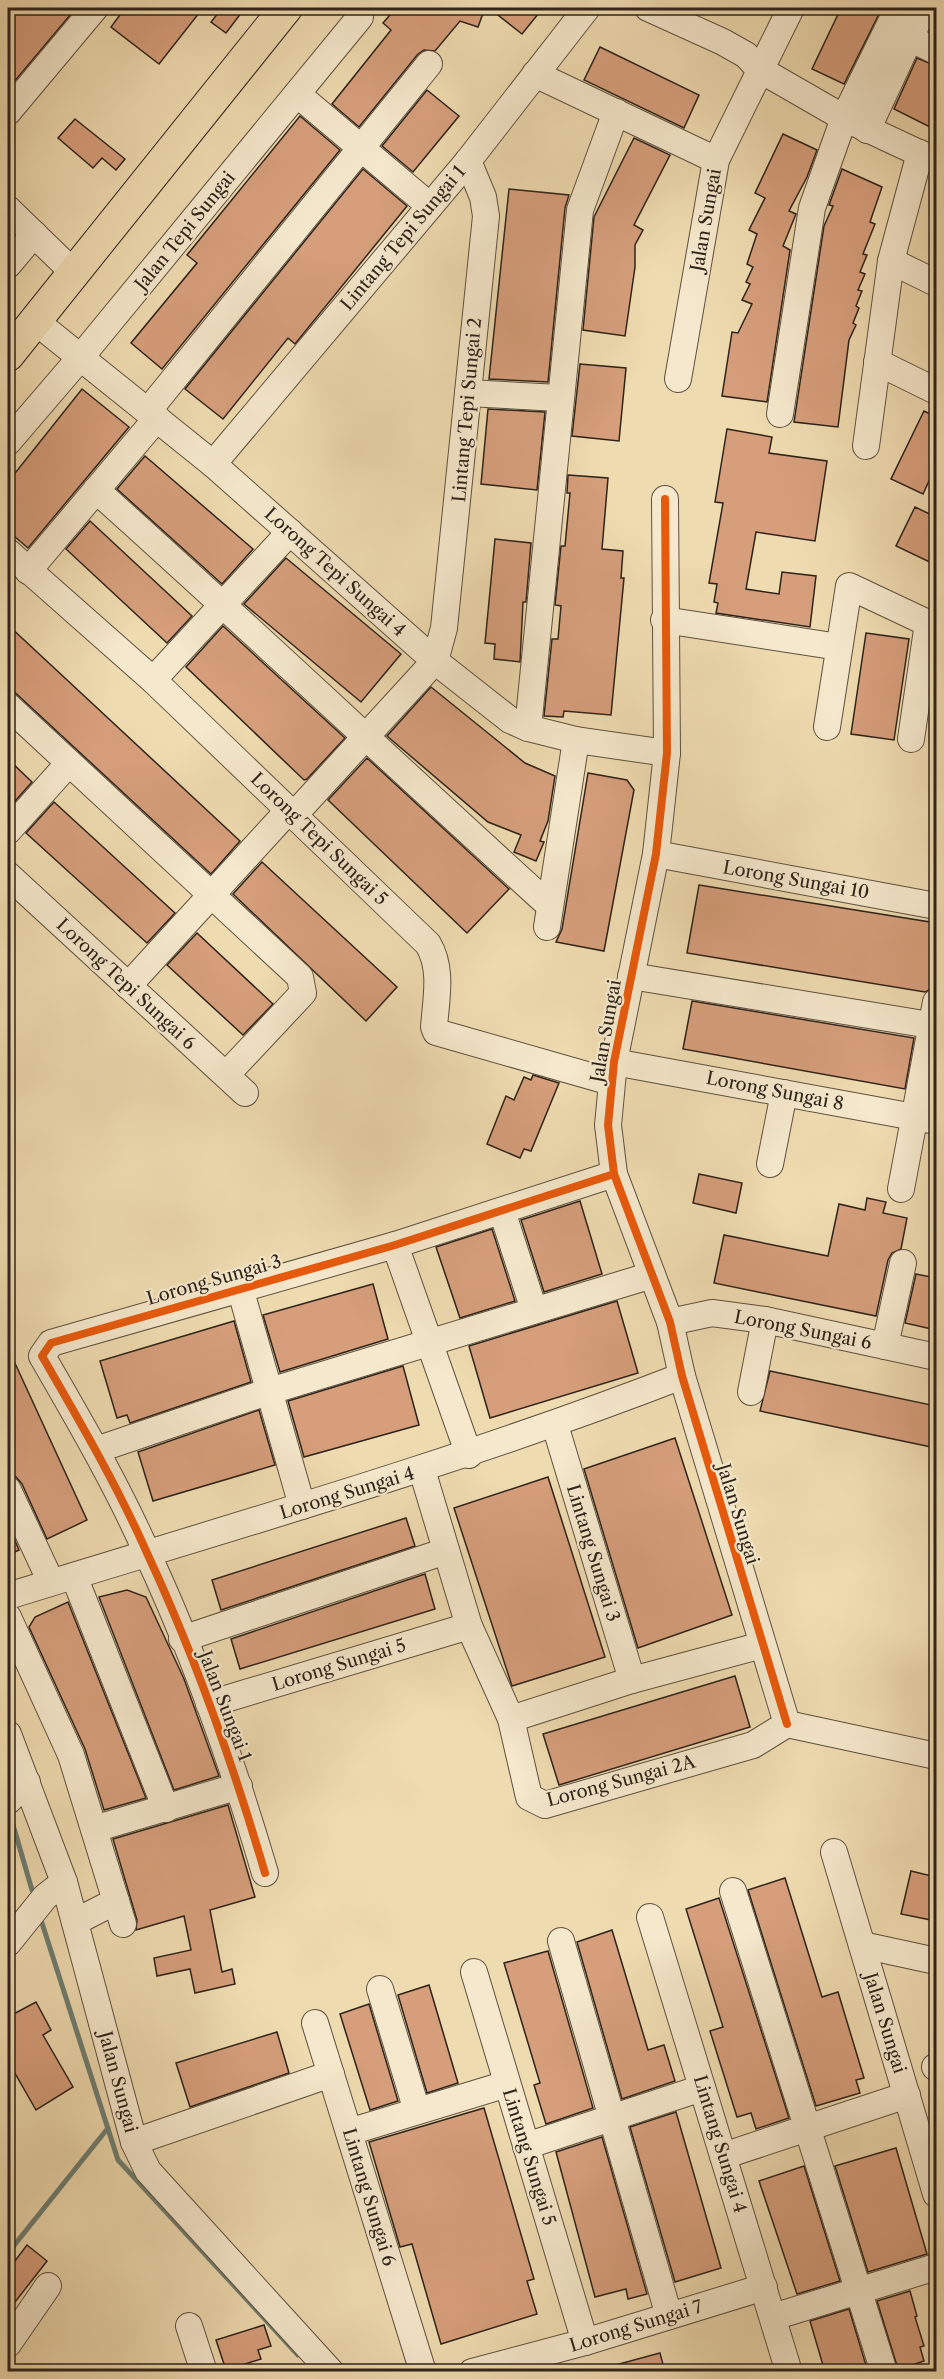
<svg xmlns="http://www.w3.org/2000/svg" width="944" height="2379" font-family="'Libre Caslon Text',serif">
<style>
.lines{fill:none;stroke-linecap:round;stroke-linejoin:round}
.stream{stroke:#6e7e72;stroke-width:5}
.building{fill:#d69e7b;stroke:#2d231a;stroke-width:1.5}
.minor-casing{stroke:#5e5140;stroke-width:28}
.major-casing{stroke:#2d231a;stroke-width:34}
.minor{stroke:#f5e8cc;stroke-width:26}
.major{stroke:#efdbb0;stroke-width:32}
.cycleway-casing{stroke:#f5e8cc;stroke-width:11}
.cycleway{stroke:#e8590c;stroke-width:8}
.labels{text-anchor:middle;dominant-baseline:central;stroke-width:4.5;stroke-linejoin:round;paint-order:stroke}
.street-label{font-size:18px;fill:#2d231a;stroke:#f5e8cc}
</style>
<rect width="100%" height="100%" fill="#efdbb0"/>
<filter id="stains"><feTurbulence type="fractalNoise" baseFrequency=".00333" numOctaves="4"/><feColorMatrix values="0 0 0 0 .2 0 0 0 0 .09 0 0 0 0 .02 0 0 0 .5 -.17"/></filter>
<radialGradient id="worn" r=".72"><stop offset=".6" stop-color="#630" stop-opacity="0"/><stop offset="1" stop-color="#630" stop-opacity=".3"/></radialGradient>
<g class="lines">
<g class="stream">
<polyline points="11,1818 32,1890"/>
<polyline points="42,1923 118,2160 298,2355"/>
<polyline points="8,2253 108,2128"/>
</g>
</g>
<g class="building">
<polygon points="20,8 76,8 8,89 8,23"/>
<polygon points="125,8 203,8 159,64 111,27"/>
<polygon points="222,8 245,8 226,33 211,22"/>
<polygon points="396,8 485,8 478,27 460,21 435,51 424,50 418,54 359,127 332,104 391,30 383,23"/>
<polygon points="489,8 543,8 522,34"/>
<polygon points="841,8 882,8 844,84 812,69"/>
<polygon points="600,47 699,95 684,128 584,80"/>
<polygon points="917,58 936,66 936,130 894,109"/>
<polygon points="427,90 459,116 413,172 382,146"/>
<polygon points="300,116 340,150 162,369 131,343 197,263 187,255"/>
<polygon points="75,119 125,159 116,170 102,158 93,168 58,138"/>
<polygon points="783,134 817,150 807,177 789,211 796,214 783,246 790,250 767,402 722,396 732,332 738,333 752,304 742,300 750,284 746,282 753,267 747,264 757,234 749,230 765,198 755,193"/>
<polygon points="634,138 670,155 634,225 643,230 635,245 635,267 625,336 583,330 594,217"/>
<polygon points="363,169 407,206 295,344 288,338 223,419 185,389"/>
<polygon points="842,169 882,187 870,222 875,224 863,254 867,255 860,272 865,274 858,290 862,291 856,306 859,308 853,323 856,325 849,340 838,427 794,422 824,226 833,206 829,205"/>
<polygon points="509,189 569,195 565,208 548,382 489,379"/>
<polygon points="580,364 626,368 619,441 572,436"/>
<polygon points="82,389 129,427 28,548 8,531 8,482"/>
<polygon points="488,409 545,412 537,490 481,484"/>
<polygon points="924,411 936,417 936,484 929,481 923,494 891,479"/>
<polygon points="727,429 772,437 769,453 827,461 815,541 756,532 746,589 779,594 782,572 816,576 810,627 716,613 718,603 714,602 717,584 709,583 723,503 715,502"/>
<polygon points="145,456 253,549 222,584 117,489"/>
<polygon points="568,475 608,478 602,549 623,551 621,578 624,578 611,715 564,711 563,717 544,716 552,639 558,639 561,606 555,605 561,546 565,546 570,493 567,493"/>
<polygon points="915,507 936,517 936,565 896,546"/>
<polygon points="90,521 192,616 167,643 66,549"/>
<polygon points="495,539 531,543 526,602 523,602 520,662 494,659 495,644 485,643"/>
<polygon points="286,558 401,654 361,702 244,604"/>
<polygon points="8,625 240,841 211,874 8,686"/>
<polygon points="223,626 345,738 307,779 304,780 186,667"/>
<polygon points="866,633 909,639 894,740 851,734"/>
<polygon points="431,687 525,763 555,776 548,821 540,841 544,842 536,861 514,852 521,835 488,822 387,736"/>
<polygon points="367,758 509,889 467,933 328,800"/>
<polygon points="8,759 32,782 8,809"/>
<polygon points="588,773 627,780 634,790 604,951 556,942 562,929"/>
<polygon points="54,802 175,913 147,943 26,833"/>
<polygon points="262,862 397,987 366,1021 233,894"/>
<polygon points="699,885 936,923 936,987 925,992 687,953"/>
<polygon points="197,933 273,1004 243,1035 167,965"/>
<polygon points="692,1001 914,1038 905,1089 683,1049"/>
<polygon points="533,1075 559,1083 531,1151 524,1149 520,1158 487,1144 506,1096 514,1100 524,1077 531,1080"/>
<polygon points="699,1174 742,1183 736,1213 693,1203"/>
<polygon points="867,1198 886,1202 883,1213 907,1218 901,1249 892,1253 888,1260 876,1316 714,1283 724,1235 828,1256 839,1204 865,1210"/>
<polygon points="580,1201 602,1274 544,1292 521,1220"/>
<polygon points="492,1229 515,1301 460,1318 436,1247"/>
<polygon points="916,1274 936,1278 936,1330 905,1323"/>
<polygon points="373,1284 388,1339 280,1372 263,1315"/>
<polygon points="617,1301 638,1373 490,1418 469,1346"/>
<polygon points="234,1321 251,1382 130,1423 127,1415 117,1418 100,1361"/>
<polygon points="8,1348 87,1520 47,1539 22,1484 16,1477 8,1475"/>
<polygon points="403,1366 419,1425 304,1457 288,1401"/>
<polygon points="770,1371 936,1406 936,1448 760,1411"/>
<polygon points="259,1410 275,1465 153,1501 138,1452"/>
<polygon points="675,1438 732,1615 638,1648 584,1469"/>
<polygon points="548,1477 605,1657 512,1686 454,1508"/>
<polygon points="406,1518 415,1546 221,1610 212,1580"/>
<polygon points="8,1524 19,1550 8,1555"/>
<polygon points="425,1574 435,1609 240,1669 231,1639"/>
<polygon points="127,1590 146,1597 184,1679 219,1776 174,1790 99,1597"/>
<polygon points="68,1602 146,1798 104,1810 85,1749 29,1627 35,1617"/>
<polygon points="735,1676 750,1727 559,1785 543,1734"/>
<polygon points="228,1805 255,1897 210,1910 222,1972 232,1969 235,1984 195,1993 190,1969 157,1976 154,1958 191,1950 184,1916 136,1930 137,1920 113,1839"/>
<polygon points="911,1871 936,1877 936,1921 901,1914"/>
<polygon points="785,1878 822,1997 838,1992 864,2078 856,2080 860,2093 816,2106 748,1890"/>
<polygon points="719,1898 789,2118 756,2129 751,2113 737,2117 710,2031 723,2027 686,1909"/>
<polygon points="612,1930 648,2050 664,2045 675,2081 622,2099 577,1942"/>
<polygon points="548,1951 593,2108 546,2124 534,2085 540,2083 504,1963"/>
<polygon points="429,1985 458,2083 427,2093 398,1995"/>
<polygon points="36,2002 51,2030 43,2035 73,2087 36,2110 8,2061 8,2017"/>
<polygon points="369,2004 398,2101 370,2110 340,2014"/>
<polygon points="277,2032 289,2073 190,2107 176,2063"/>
<polygon points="484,2108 534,2279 527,2281 537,2314 441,2344 412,2244 400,2247 369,2142"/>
<polygon points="676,2112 721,2268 675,2282 630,2127"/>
<polygon points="602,2137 647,2294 628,2299 626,2289 595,2297 556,2152"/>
<polygon points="896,2148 927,2254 868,2272 835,2166"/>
<polygon points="804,2166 840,2281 797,2294 759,2181"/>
<polygon points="27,2245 47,2261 8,2311 8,2270"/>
<polygon points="910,2291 917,2316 915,2317 924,2346 920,2347 924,2361 915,2364 917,2372 899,2372 877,2301"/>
<polygon points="849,2309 868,2372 825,2372 810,2321"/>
<polygon points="264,2325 271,2346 258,2350 261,2359 226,2370 216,2340"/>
<polygon points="660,2353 665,2372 609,2372 608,2367"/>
</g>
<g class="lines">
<defs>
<g id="minor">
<polyline points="648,8 723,42 746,55 759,69 844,118 936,161"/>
<polyline points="909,38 936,51"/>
<polyline points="535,74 716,160"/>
<polyline points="297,94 430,206"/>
<polyline points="8,112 95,8"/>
<polyline points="867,130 924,8"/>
<polyline points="8,209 73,272"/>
<polyline points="891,261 936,283"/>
<polyline points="8,265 34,234"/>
<polyline points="35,321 213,464 435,661 510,720 528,728 576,740 667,753"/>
<polyline points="877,362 936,391"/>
<polyline points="678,379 716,160 791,8"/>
<polyline points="468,393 559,398"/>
<polyline points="148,411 429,64"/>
<polyline points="780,414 812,208 844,118 898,8"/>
<polyline points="8,442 80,358 360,17"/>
<polyline points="866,446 891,261 920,153"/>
<polyline points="213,464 468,161 587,8"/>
<path d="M96,490C249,627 398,768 550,906"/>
<polyline points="665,499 667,753 656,854 614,1062 608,1125 614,1174 670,1322 682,1376 787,1724"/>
<path d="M8,552L153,680L428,944C443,969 436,999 434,1027L436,1032L611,1082"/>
<polyline points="28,571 157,418"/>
<polyline points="664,620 839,647"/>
<polyline points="153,680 290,532"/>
<polyline points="8,706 300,977 303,993 226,1075"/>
<polyline points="827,727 849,586 936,627"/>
<polyline points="528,728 580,210 616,112"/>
<polyline points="911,739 928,623"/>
<polyline points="294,815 435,661 444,628 486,216 483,197 468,161"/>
<polyline points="8,831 69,763"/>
<polyline points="656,854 936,906"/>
<polyline points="8,875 245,1093"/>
<polyline points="547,927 576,740"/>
<polyline points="631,976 936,1026"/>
<polyline points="128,986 289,810"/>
<polyline points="614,1062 936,1121"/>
<polyline points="770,1164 784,1093"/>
<polyline points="901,1189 936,1002"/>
<polyline points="502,1211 534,1310"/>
<polyline points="395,1245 469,1455"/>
<polyline points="240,1288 302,1506"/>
<polyline points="670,1322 712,1313 765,1320 936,1357"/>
<polyline points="885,1346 903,1263"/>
<polyline points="751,1392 765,1320"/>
<polyline points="555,1425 632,1680"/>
<polyline points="96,1450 270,1391 652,1275"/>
<polyline points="422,1470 469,1626 511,1719 529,1797 545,1805 753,1745 787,1724"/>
<polyline points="8,1490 51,1582"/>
<polyline points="74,1576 166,1809"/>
<path d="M8,1596C235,1526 460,1462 682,1376"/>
<polyline points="8,1617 71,1755 123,1924"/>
<polyline points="182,1639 446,1551"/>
<polyline points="209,1704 469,1626"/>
<polyline points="511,1719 632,1680 762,1645"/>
<polyline points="787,1724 936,1756"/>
<polyline points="8,1734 64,1882 134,2142 148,2171 331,2372"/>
<polyline points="8,1801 27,1782"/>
<polyline points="94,1829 239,1786"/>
<polyline points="834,1852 936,2194"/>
<path d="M265,1873C233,1764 195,1656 147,1553C117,1485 79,1420 42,1356L51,1343L395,1245L614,1174"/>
<polyline points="733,1891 884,2372"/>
<polyline points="650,1917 789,2372"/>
<polyline points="75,1922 116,1901"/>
<polyline points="561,1941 669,2316"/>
<polyline points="8,1943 45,1897 64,1882"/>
<polyline points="862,1945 936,1961"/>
<polyline points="474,1972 585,2342"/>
<polyline points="380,1989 417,2111"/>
<polyline points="315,2023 423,2372"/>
<polyline points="935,2067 936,2067"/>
<polyline points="349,2132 507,2084"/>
<polyline points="134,2142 331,2074"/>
<polyline points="526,2146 702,2088"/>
<polyline points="723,2156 907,2095"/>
<polyline points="773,2317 936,2267"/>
<polyline points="189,2326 204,2372"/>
<polyline points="8,2344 48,2286"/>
<polyline points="472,2372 585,2342 764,2287"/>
</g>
<polyline id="major" points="8,355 286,8"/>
</defs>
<use href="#minor" class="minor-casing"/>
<use href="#major" class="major-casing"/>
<use href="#minor" class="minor"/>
<use href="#major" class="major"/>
<defs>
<g id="cycleway">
<polyline points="665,499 667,753 656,854 614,1062 608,1125 614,1174 670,1322 682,1376 787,1724"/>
<path d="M265,1873C233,1764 195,1656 147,1553C117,1485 79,1420 42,1356L51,1343L395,1245L614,1174"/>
</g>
</defs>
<use href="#cycleway" class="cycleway-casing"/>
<use href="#cycleway" class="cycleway"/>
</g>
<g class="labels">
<g class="street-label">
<text transform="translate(706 220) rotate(-80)">Jalan Sungai</text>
<text transform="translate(185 231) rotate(-51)">Jalan Tepi Sungai</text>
<text transform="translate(403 238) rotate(-50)">Lintang Tepi Sungai 1</text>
<text transform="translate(467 410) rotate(-85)">Lintang Tepi Sungai 2</text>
<text transform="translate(335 572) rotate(42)">Lorong Tepi Sungai 4</text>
<text transform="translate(319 839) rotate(44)">Lorong Tepi Sungai 5</text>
<text transform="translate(796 880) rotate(10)">Lorong Sungai 10</text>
<text transform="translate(126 984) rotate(43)">Lorong Tepi Sungai 6</text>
<text transform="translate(606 1031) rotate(-80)">Jalan Sungai</text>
<text transform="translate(775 1091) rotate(11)">Lorong Sungai 8</text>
<text transform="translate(214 1280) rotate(-16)">Lorong Sungai 3</text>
<text transform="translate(803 1330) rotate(11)">Lorong Sungai 6</text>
<text transform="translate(347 1493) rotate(-17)">Lorong Sungai 4</text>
<text transform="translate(738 1514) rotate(73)">Jalan Sungai</text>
<text transform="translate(593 1553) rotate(73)">Lintang Sungai 3</text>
<text transform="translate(339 1665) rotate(-17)">Lorong Sungai 5</text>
<text transform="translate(225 1706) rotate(69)">Jalan Sungai 1</text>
<text transform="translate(621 1781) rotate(-15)">Lorong Sungai 2A</text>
<text transform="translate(885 2023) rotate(73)">Jalan Sungai</text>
<text transform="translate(118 2082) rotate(75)">Jalan Sungai</text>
<text transform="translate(720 2144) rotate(73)">Lintang Sungai 4</text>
<text transform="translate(529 2157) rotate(73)">Lintang Sungai 5</text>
<text transform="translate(369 2197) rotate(73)">Lintang Sungai 6</text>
<text transform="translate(636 2326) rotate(-17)">Lorong Sungai 7</text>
</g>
</g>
<rect width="944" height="2379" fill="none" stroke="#efdbb0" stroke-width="30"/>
<rect x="9" y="9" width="926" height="2361" fill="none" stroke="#2d231a" stroke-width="3"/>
<rect x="15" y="15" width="914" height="2349" fill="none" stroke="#2d231a" stroke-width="1.5"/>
<rect width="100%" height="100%" filter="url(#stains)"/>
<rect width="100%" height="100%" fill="url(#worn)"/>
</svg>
